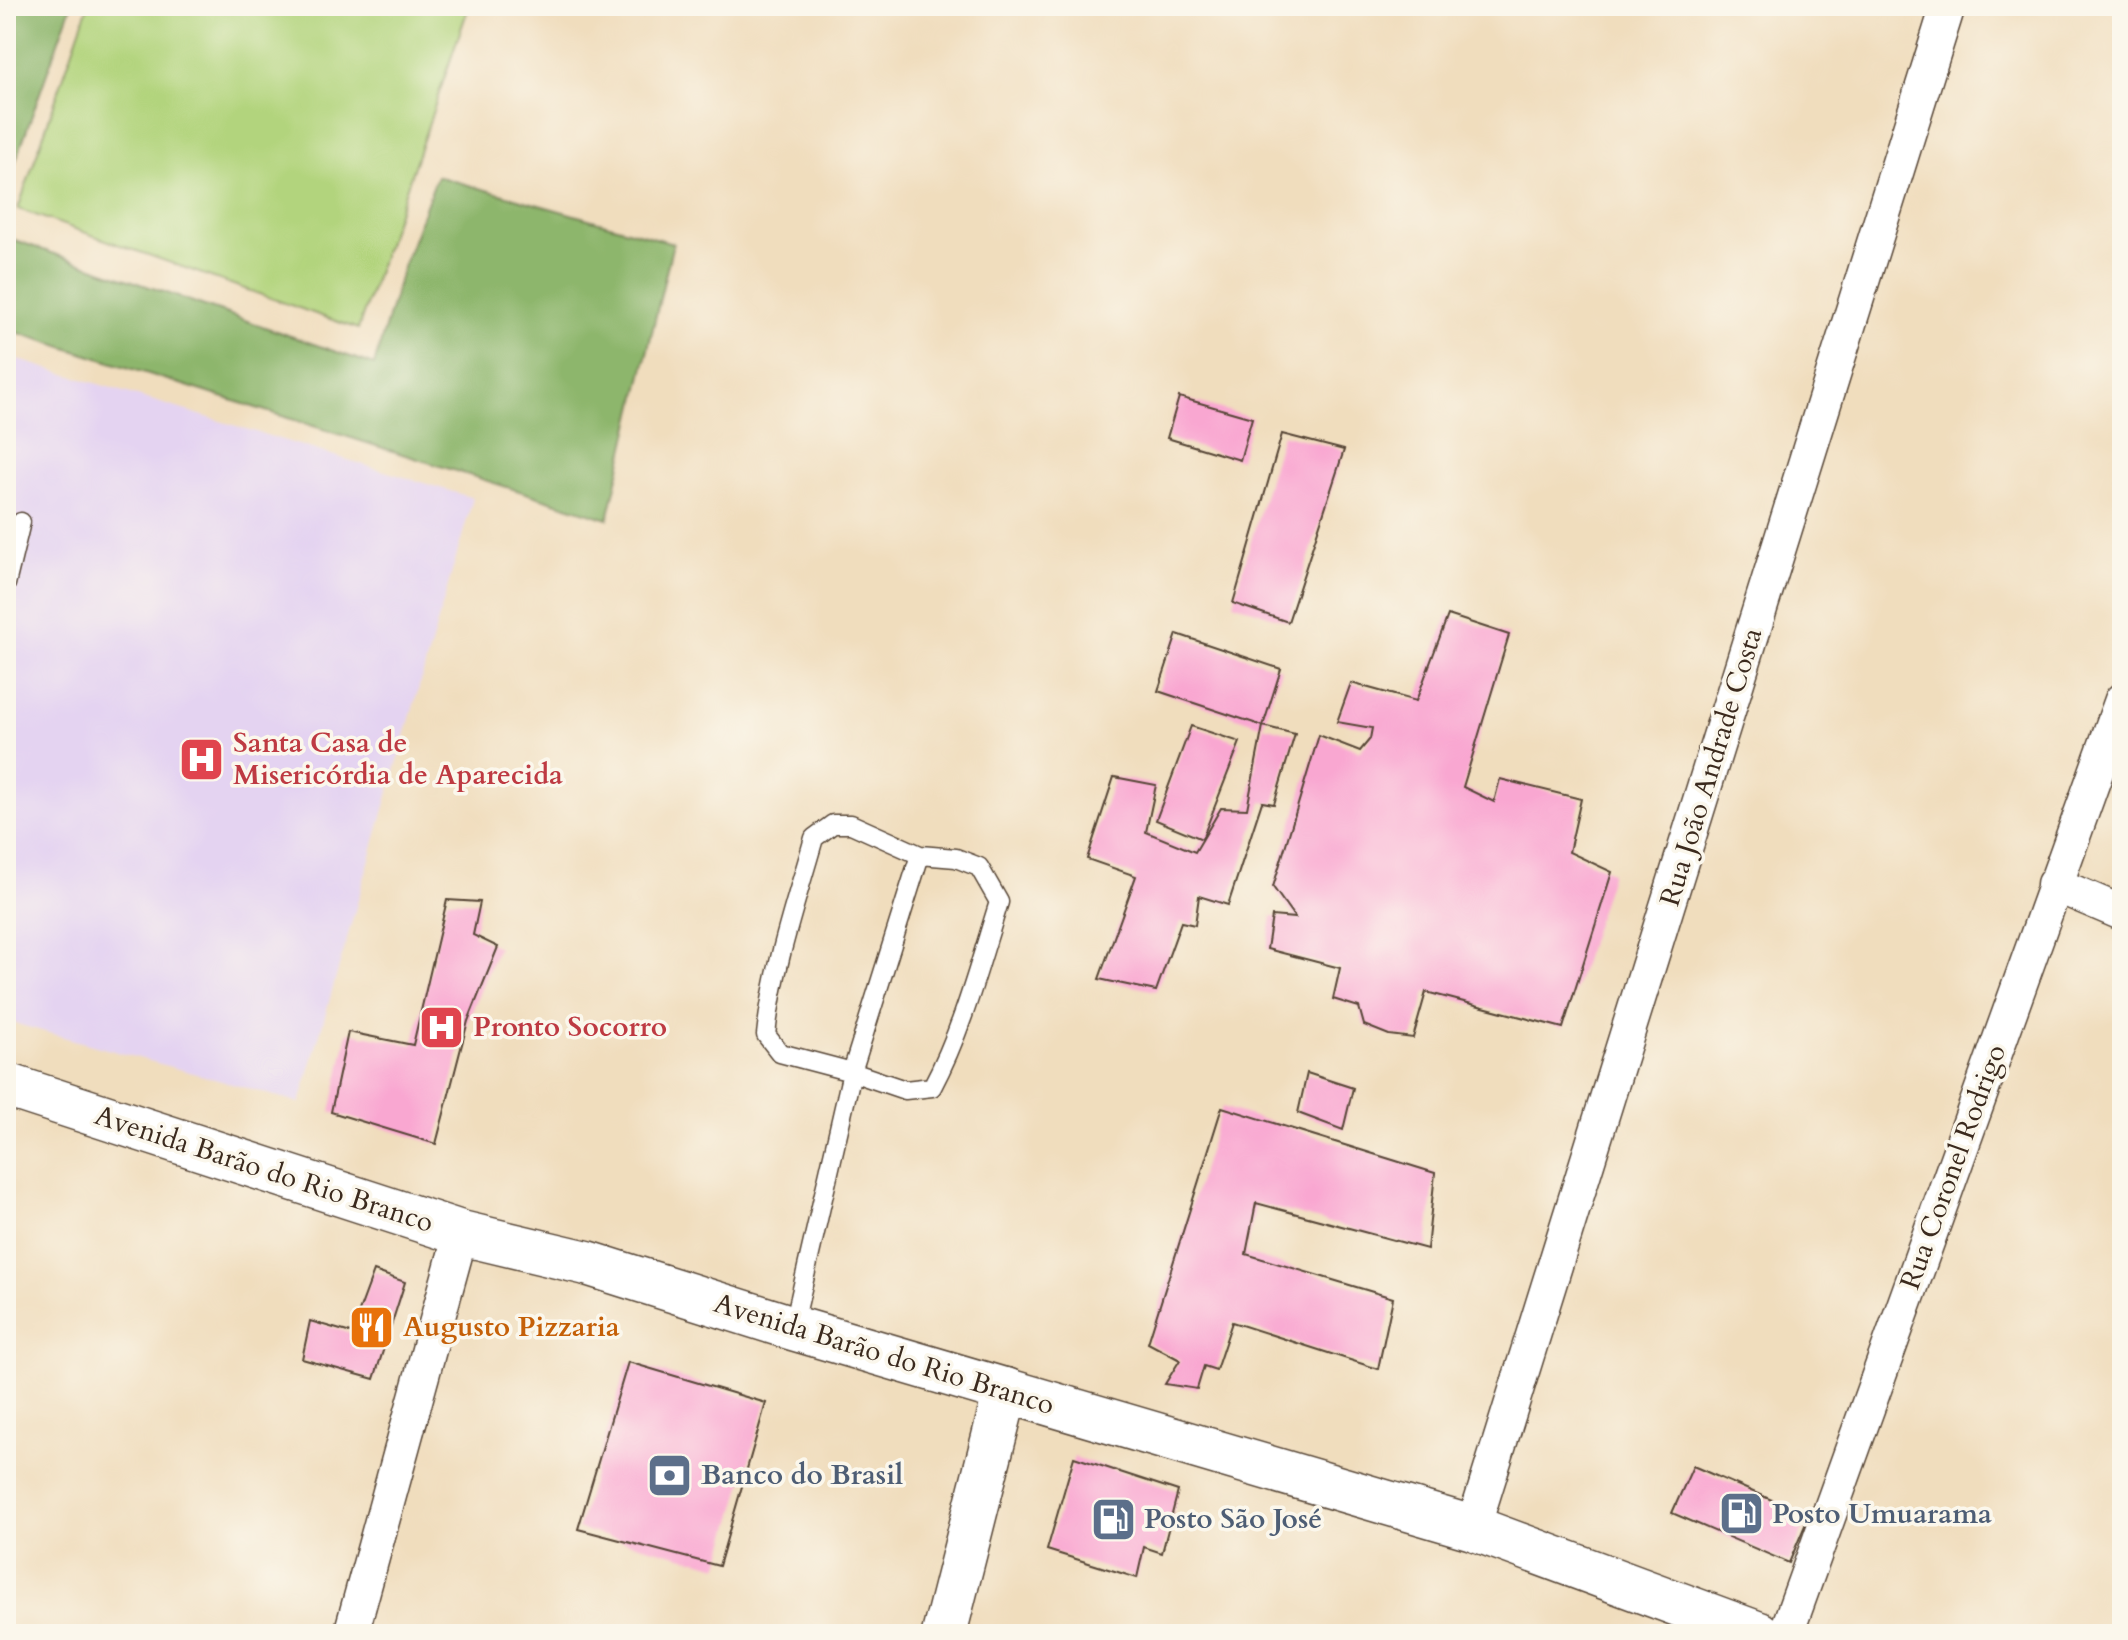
<svg xmlns="http://www.w3.org/2000/svg" width="2128" height="1640" font-family="Cardo,serif">
<style>
.built{fill:#e4d3f1}
.green{fill:#b2d47d;stroke:#767f4e;stroke-width:2}
.forest{fill:#8db66c;stroke:#647045;stroke-width:2}
.building{fill:#f9a7d1}
.lines{fill:none;stroke-linecap:round;stroke-linejoin:round}
.lane-casing{stroke:#564536;stroke-width:21}
.street-casing{stroke:#564536;stroke-width:37}
.secondary-casing{stroke:#564536;stroke-width:47}
.lane{stroke:#fff;stroke-width:18}
.street{stroke:#fff;stroke-width:34}
.secondary{stroke:#fff;stroke-width:44}
.labels{text-anchor:middle;dominant-baseline:central;stroke-width:7;stroke-linejoin:round;paint-order:stroke}
.health-label{font-size:28px;font-weight:bold;fill:#be3a42;stroke:#fbf7ec;text-anchor:start}
.street-label{font-size:28px;fill:#3b2a1e;stroke:#fbf7ec}
.food-label{font-size:28px;font-weight:bold;fill:#c56008;stroke:#fbf7ec;text-anchor:start}
.service-label{font-size:28px;font-weight:bold;fill:#4e5e75;stroke:#fbf7ec;text-anchor:start}
</style>
<rect width="100%" height="100%" fill="#fbf7ec"/>
<filter id="ink" filterUnits="userSpaceOnUse"><feTurbulence type="fractalNoise" baseFrequency=".0125" numOctaves="2"/><feDisplacementMap in="SourceGraphic" scale="16" xChannelSelector="R" yChannelSelector="G"/><feConvolveMatrix kernelMatrix="1 2 1 2 8 2 1 2 1" color-interpolation-filters="sRGB"/></filter>
<filter id="wash" filterUnits="userSpaceOnUse"><feTurbulence type="fractalNoise" baseFrequency=".006" numOctaves="4" result="noise"/><feDisplacementMap in="SourceGraphic" scale="32" xChannelSelector="R" yChannelSelector="G"/><feGaussianBlur stdDeviation="1.8" result="paint"/><feColorMatrix in="noise" values="0 0 0 0 0 0 0 0 0 0 0 0 0 0 0 0 0 1.4 0 .05"/><feComposite in="paint" operator="in"/></filter>
<g filter="url(#wash)">
<rect width="100%" height="100%" fill="#f0ddbd"/>
<polygon class="built" points="6,356 473,498 300,1103 6,1021"/>
<polygon class="green" points="88,6 469,6 358,329 18,209"/>
<g class="forest">
<polygon points="6,6 71,6 6,188"/>
<polygon points="437,176 673,243 608,519 6,329 6,237 374,365 403,267"/>
</g>
<g id="blocks">
<g class="building">
<polygon points="1179,397 1252,418 1240,460 1167,438"/>
<polygon points="1282,434 1344,450 1288,622 1233,603"/>
<polygon points="1448,615 1509,635 1463,787 1494,802 1500,779 1581,799 1569,852 1612,872 1563,1028 1426,992 1413,1038 1389,1035 1364,1025 1359,1007 1333,999 1340,968 1267,949 1272,916 1295,918 1273,887 1319,735 1360,751 1370,739 1372,728 1337,722 1351,683 1416,701"/>
<polygon points="1177,634 1281,669 1263,726 1158,691"/>
<polygon points="1191,726 1240,742 1202,839 1156,820"/>
<polygon points="1263,726 1295,734 1274,804 1262,802 1228,905 1199,896 1195,925 1181,922 1156,991 1099,979 1136,876 1087,859 1114,777 1156,785 1146,832 1195,852 1221,808 1247,809"/>
<polygon points="447,900 480,902 473,935 498,947 468,1021 436,1144 331,1112 348,1032 413,1045"/>
<polygon points="1307,1073 1353,1088 1343,1130 1298,1113"/>
<polygon points="1222,1107 1435,1173 1427,1249 1256,1203 1246,1254 1393,1298 1378,1369 1232,1322 1216,1370 1204,1366 1197,1389 1165,1384 1180,1360 1148,1343"/>
<polygon points="374,1271 405,1282 374,1379 302,1359 310,1321 351,1333"/>
<polygon points="628,1362 766,1403 719,1566 578,1529"/>
<polygon points="1074,1457 1178,1491 1162,1553 1144,1547 1137,1578 1047,1550"/>
<polygon points="1693,1466 1809,1516 1789,1563 1672,1513"/>
</g>
</g>
</g>
<g filter="url(#ink)">
<use href="#blocks" fill-opacity="0" stroke="#564536" stroke-width="2"/>
<g class="lines">
<defs>
<g id="lane">
<polyline points="6,584 21,522"/>
<path d="M793,1328L852,1072L780,1053L766,1035C773,968 796,902 814,838L833,824H851L920,855L956,858L979,867L999,902C979,965 963,1029 932,1087L905,1090L852,1072L920,855"/>
</g>
<g id="street">
<polyline points="2054,884 2122,913"/>
<polyline points="1473,1528 1948,6"/>
<polyline points="351,1634 461,1233"/>
<polyline points="1786,1634 2122,700"/>
</g>
<g id="secondary">
<polyline points="6,1085 461,1233 587,1263 793,1328 1473,1528 1759,1634"/>
<polyline points="944,1634 1006,1390"/>
</g>
</defs>
<use href="#lane" class="lane-casing"/>
<use href="#street" class="street-casing"/>
<use href="#secondary" class="secondary-casing"/>
<use href="#lane" class="lane"/>
<use href="#street" class="street"/>
<use href="#secondary" class="secondary"/>
</g>
</g>
<defs>
<symbol id="hospital-square" viewBox="-11 -11 22 22"><rect x="-9" y="-9" width="18" height="18" rx="4" fill="#e0444e" stroke="#fbf7ec"/><path d="M-5-5h3v3.5h4V-5h3V5h-3V1.5h-4V5h-3Z" fill="#fff"/></symbol>
<symbol id="restaurant-square" viewBox="-11 -11 22 22"><rect x="-9" y="-9" width="18" height="18" rx="4" fill="#e8710a" stroke="#fbf7ec"/><path d="M-5-6h1v4h1v-4h1v4h1v-4h1v5L-1.5 .5V6h-2V.5L-5-1ZM5-6V6H3V1.5H1.5Q1.5-4 5-6Z" fill="#fff"/></symbol>
<symbol id="bank-square" viewBox="-11 -11 22 22"><rect x="-9" y="-9" width="18" height="18" rx="4" fill="#5c6f8a" stroke="#fbf7ec"/><path d="M-6-4H6V4H-6ZM0-2.3a2.3 2.3 0 1 0 0 4.6a2.3 2.3 0 1 0 0-4.6Z" fill="#fff"/></symbol>
<symbol id="fuel-square" viewBox="-11 -11 22 22"><rect x="-9" y="-9" width="18" height="18" rx="4" fill="#5c6f8a" stroke="#fbf7ec"/><path d="M-5.5-6h7V0h2V4h1.3V-2.5L3-4.5l.8-.8L6-3V5H2.5V1h-1V6h-7ZM-4.2-4.7v3.2H.2V-4.7Z" fill="#fff"/></symbol>
</defs>
<g fill-rule="evenodd">
<use href="#hospital-square" x="176" y="734" width="51" height="51"/>
<use href="#hospital-square" x="416" y="1002" width="51" height="51"/>
<use href="#restaurant-square" x="346" y="1302" width="51" height="51"/>
<use href="#bank-square" x="644" y="1450" width="51" height="51"/>
<use href="#fuel-square" x="1716" y="1488" width="51" height="51"/>
<use href="#fuel-square" x="1088" y="1494" width="51" height="51"/>
</g>
<g class="labels">
<g class="health-label">
<text x="233" y="743">Santa Casa de<tspan x="233" dy="32">Misericórdia de Aparecida</tspan></text>
<text x="473" y="1027">Pronto Socorro</text>
</g>
<g class="street-label">
<text transform="translate(1711 767) rotate(-73)">Rua João Andrade Costa</text>
<text transform="translate(1953 1167) rotate(-70)">Rua Coronel Rodrigo</text>
<text transform="translate(264 1169) rotate(18)">Avenida Barão do Rio Branco</text>
<text transform="translate(884 1354) rotate(17)">Avenida Barão do Rio Branco</text>
</g>
<g class="food-label">
<text x="403" y="1327">Augusto Pizzaria</text>
</g>
<g class="service-label">
<text x="701" y="1475">Banco do Brasil</text>
<text x="1772" y="1514">Posto Umuarama</text>
<text x="1144" y="1519">Posto São José</text>
</g>
</g>
<rect width="2128" height="1640" fill="none" stroke="#fbf7ec" stroke-width="32"/>
</svg>
